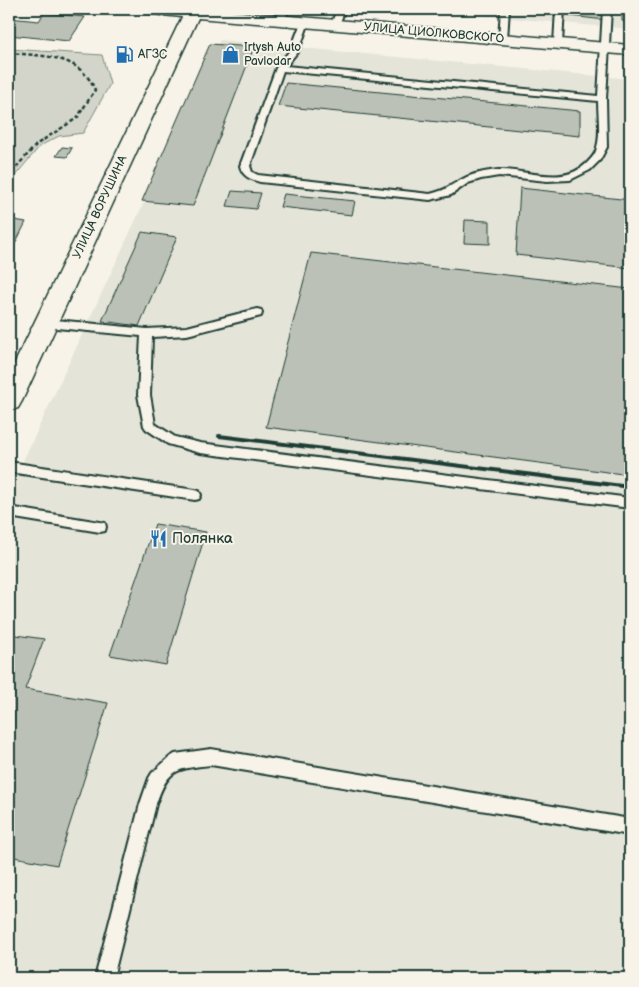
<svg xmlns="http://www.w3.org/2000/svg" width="639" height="987" font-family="'Balsamiq Sans',sans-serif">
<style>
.built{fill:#e5e4d9}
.green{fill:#d3d5ca;stroke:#79897f}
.building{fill:#bbc1b6;stroke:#1f3d34}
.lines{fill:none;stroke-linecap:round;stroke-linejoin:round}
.lane-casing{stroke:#1f3d34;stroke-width:4}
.secondary-casing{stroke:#1f3d34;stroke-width:3}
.path{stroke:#1f3d34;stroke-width:2.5;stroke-dasharray:4 2.5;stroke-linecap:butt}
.lane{fill:#f7f3e8;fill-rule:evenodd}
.secondary{fill:#f7f3e8;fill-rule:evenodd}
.rail{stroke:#1f3d34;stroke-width:4}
.labels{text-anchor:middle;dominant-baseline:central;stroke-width:4;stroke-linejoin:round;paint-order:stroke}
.far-street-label{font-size:12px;fill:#1f3d34;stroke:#f7f3e8}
.far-poi-label{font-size:12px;fill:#1f3d34;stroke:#f7f3e8;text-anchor:start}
.poi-label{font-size:15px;fill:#1f3d34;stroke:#f7f3e8;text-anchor:start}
</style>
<rect width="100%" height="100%" fill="#f7f3e8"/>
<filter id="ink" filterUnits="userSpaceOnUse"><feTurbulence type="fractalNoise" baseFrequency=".02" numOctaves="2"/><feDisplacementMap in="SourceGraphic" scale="10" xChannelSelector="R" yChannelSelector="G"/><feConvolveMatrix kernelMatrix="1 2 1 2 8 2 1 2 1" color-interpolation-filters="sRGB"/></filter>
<g filter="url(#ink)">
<g class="built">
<polygon points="408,9 630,9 630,29"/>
<polygon points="220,40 630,79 630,978 9,978 9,491"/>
</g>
<polygon class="green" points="9,49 102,55 110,84 83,133 59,136 40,146 9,183"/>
<g class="building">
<polygon points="570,9 605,9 605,20 570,16"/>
<polygon points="622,9 630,9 630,22 622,21"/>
<polygon points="44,13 85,17 69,41 9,35 9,18 39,21"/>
<polygon points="210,44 254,47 193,206 142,201"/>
<polygon points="286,83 580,111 580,136 278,106"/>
<polygon points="62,147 72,148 67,157 56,156"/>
<polygon points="520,188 630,200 630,268 516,255"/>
<polygon points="232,191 261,193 256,209 227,206"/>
<polygon points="284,194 355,201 352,215 280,207"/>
<polygon points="9,219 26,222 13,248 9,248"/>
<polygon points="465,220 490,221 490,244 464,243"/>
<polygon points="142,232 177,237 139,326 102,321"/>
<polygon points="311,253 630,289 630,475 266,427"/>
<polygon points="155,524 206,532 166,665 110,655"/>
<polygon points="9,634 44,639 25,689 108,703 57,865 9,856"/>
</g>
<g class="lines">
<defs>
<g id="lane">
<polygon points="281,9 289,9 284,20 280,22 276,20"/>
<polygon points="337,9 345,9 339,25 335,27 331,25"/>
<polygon points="501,9 509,9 507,39 503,41 499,39"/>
<polygon points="556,9 564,9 562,44 558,46 554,44"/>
<path d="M603,9H611L606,99L607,147L600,160L590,170L570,180L547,181L499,176L481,179L468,183L451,195L430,200L260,182C250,179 243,177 240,166L276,68L291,49L302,20L309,22L299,50L286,66L598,96ZM283,71L598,101C598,115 601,134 597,147C596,154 591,159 587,163C563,187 527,169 498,170C486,171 471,174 461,180C447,187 447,190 430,194L258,175L252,172L250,166Z"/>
<polygon points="257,309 261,310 262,313 261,316 187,335 152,337 150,395 155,424 175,437 200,443 630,498 630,508 200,453 168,444 146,429 144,426 138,395 141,336 46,327 41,323 46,319 147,329 187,327"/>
<polygon points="9,462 195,490 199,491 201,495 199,499 195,500 9,472"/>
<polygon points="9,507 100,522 105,523 106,527 105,531 100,532 9,517"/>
<path d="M211,749L630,819V835L211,765C176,769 168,768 156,804L113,978H95L140,804L149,778L152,773L170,757L175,754Z"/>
</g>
<polygon id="secondary" points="140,9 207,9 630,45 630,55 198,18 22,401 18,408 9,411 9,375 182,17 143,13"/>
</defs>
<use href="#lane" class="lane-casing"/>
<use href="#secondary" class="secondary-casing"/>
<path class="path" d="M9,53C43,56 80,54 95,90L77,118L37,144L9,175"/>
<use href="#lane" class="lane"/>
<use href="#secondary" class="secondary"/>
<polyline class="rail" points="219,436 630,487"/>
</g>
</g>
<defs>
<symbol id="fuel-bare" viewBox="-9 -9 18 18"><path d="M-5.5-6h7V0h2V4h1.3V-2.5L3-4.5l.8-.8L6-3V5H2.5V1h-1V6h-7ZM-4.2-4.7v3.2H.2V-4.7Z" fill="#1f6fb2" stroke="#f7f3e8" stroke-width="2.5" paint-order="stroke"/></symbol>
<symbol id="shop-bare" viewBox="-9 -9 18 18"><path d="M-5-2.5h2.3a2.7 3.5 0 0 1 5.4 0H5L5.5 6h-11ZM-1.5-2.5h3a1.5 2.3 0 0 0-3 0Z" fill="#1f6fb2" stroke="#f7f3e8" stroke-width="2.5" paint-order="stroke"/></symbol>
<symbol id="restaurant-bare" viewBox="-9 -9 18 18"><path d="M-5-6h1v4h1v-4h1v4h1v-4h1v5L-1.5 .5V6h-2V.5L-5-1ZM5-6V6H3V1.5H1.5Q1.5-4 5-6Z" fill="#1f6fb2" stroke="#f7f3e8" stroke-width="2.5" paint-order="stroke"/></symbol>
</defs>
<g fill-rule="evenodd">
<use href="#fuel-bare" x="112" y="42" width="25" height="25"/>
<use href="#shop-bare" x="218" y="42" width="25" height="25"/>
<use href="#restaurant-bare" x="146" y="526" width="25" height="25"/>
</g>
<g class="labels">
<g class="far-street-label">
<text transform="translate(434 33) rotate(5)">УЛИЦА ЦИОЛКОВСКОГО</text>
<text transform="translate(100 207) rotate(-65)">УЛИЦА ВОРУШИНА</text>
</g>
<g class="far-poi-label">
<text x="244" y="47">Irtysh Auto<tspan x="244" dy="14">Pavlodar</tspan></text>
<text x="138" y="54">АГЗС</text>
</g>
<g class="poi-label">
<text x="172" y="538">Полянка</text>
</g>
</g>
<rect width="639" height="987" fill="none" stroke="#f7f3e8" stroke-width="30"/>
<rect x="15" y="15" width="609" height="957" fill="none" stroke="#1f3d34" stroke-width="2" filter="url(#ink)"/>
</svg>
